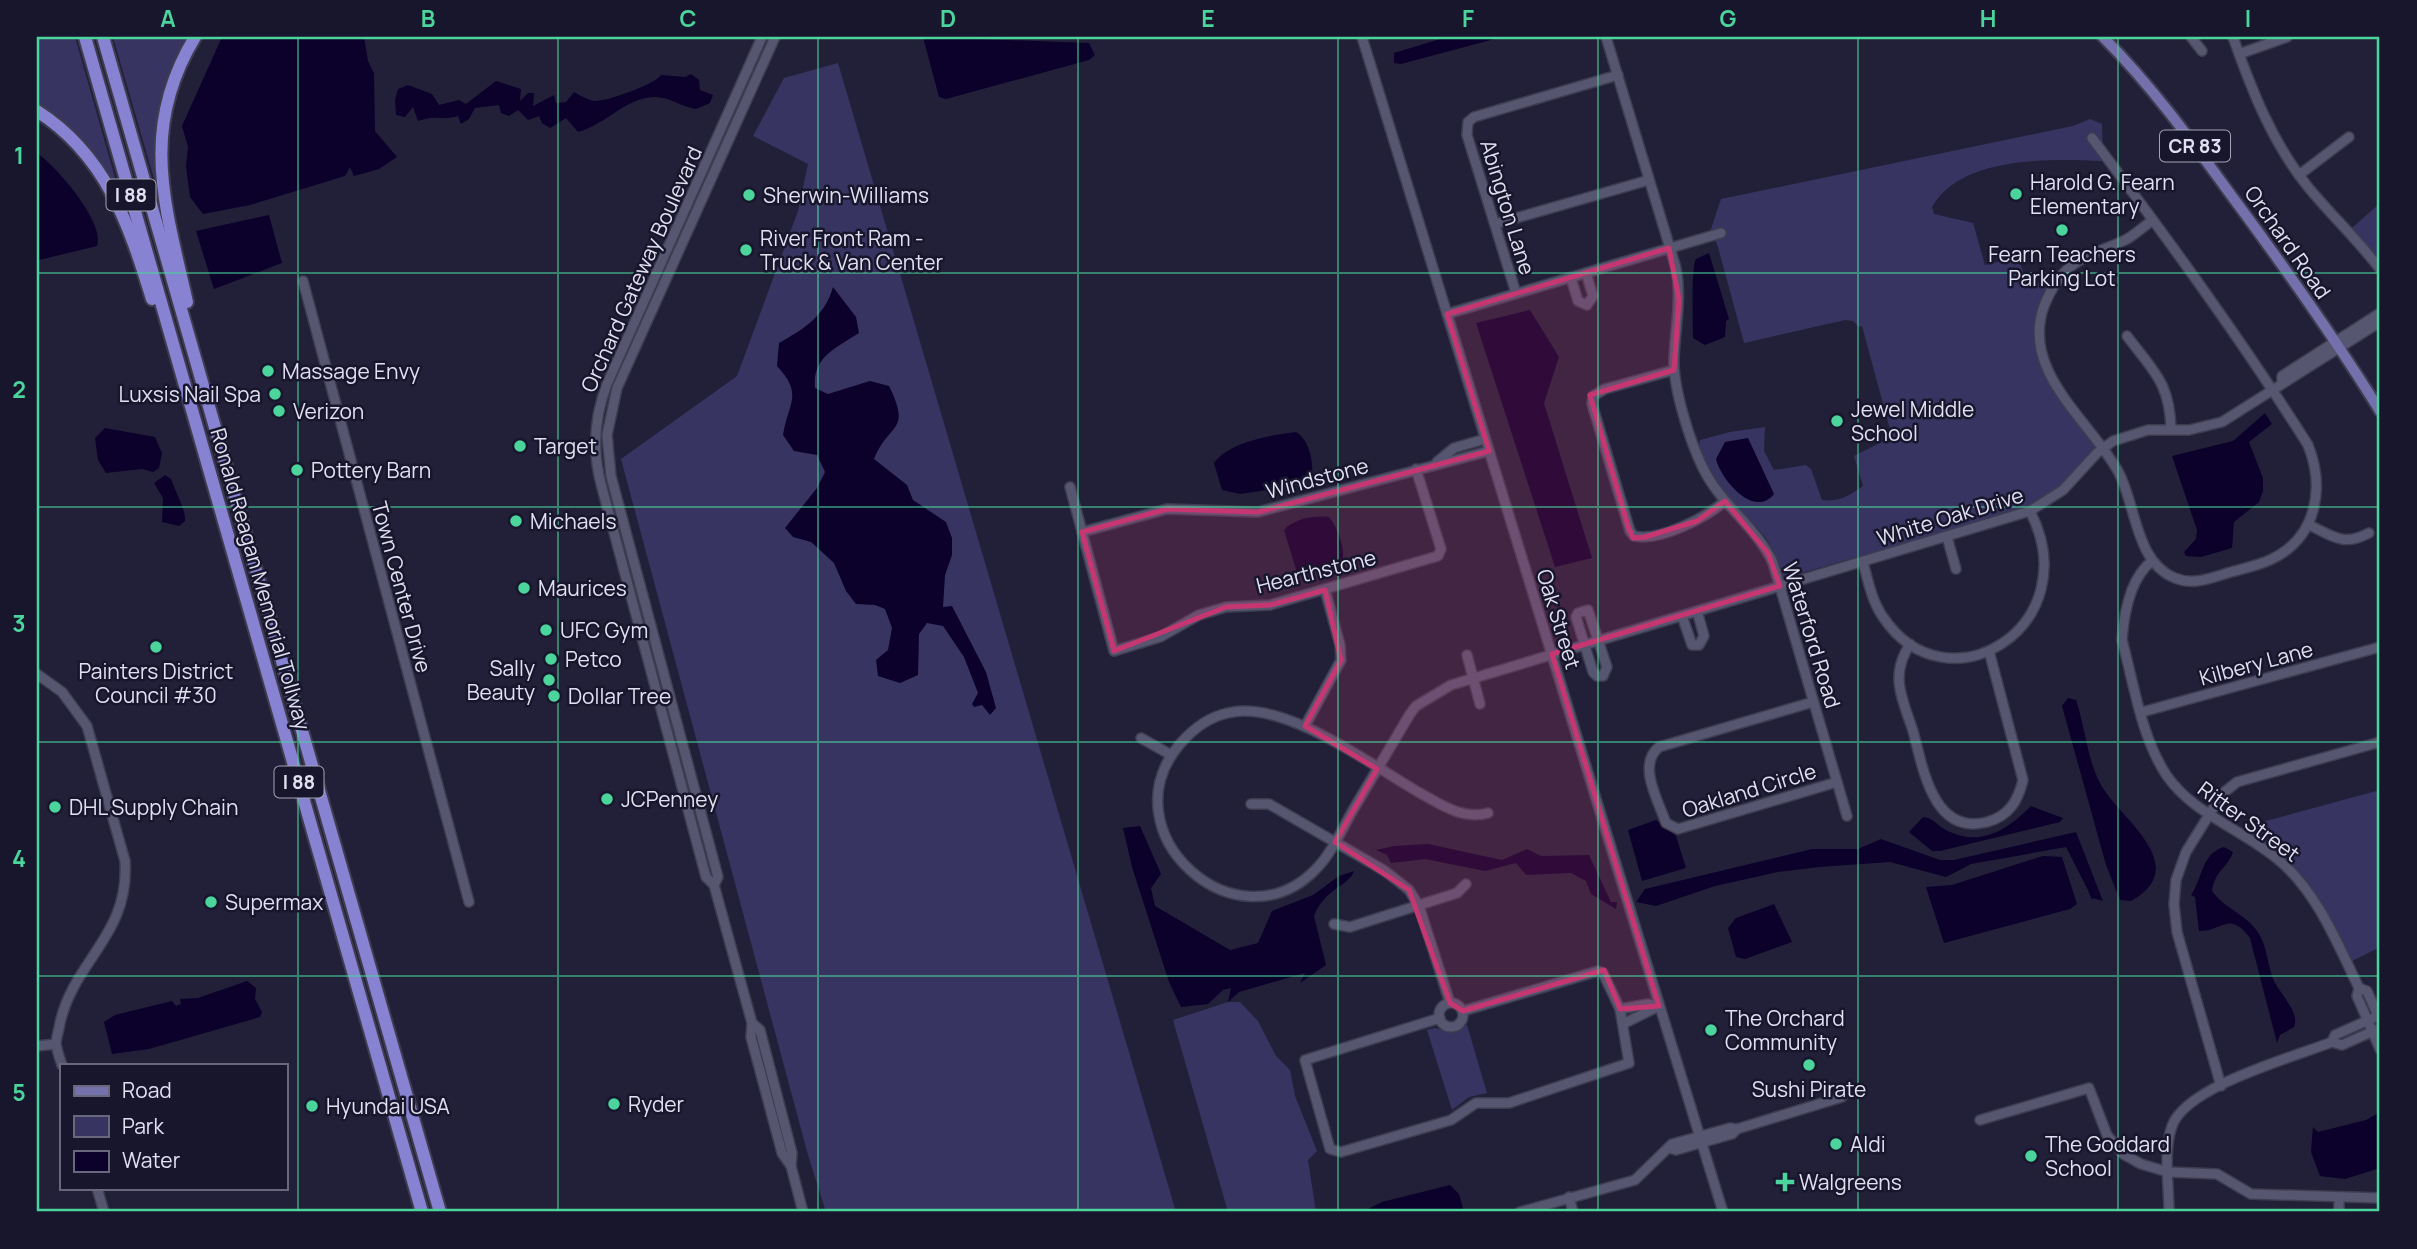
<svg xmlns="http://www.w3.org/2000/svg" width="2417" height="1249" font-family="Manrope,sans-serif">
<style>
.green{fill:#383461}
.water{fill:#0b012b}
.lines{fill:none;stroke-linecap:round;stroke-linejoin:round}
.stream{stroke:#0b012b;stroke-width:2}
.minor-casing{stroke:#3e3d50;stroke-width:12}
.major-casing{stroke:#3e3d50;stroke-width:14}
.highway-casing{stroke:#3e3d50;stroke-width:16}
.minor{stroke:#565671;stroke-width:9}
.major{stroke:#7370ab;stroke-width:10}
.highway{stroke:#8782d1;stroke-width:12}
.marked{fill:#c63671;fill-opacity:0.2;stroke:#c63671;stroke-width:5;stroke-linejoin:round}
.grid{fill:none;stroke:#4bd49b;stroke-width:2;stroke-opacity:0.55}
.poi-dot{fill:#4bd49b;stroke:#18162d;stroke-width:2.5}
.labels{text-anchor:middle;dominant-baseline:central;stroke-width:5;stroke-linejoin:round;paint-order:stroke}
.shield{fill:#18162d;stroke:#a4a3b6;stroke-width:2}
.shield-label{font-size:19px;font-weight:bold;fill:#e0e0f0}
.poi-label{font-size:21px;fill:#e0e0f0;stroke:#18162d;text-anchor:start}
.street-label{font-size:21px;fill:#e0e0f0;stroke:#18162d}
.neatline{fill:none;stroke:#4bd49b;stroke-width:2.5}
.grid-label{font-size:23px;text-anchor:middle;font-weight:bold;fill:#4bd49b}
</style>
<rect width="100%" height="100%" fill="#212038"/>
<g class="green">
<path d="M37,37H75L121,199C99,159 75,132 37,105Z"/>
<path d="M113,37H189C155,98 158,123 157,189Z"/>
<polygon points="838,63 1176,1212 826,1212 808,1155 621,459 737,376 798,211 808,164 753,136 784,78"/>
<path d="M2090,119L2102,124L2103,161C2052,159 1962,155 1932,207L1934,214L1973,223L1985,265L2018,257L2024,274L2048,289L2040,311L2044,364L2099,446L2054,495L2037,505L1784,578C1778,565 1774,550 1766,538C1749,516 1691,471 1700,440L1730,432L1765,427L1764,451L1774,470L1806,465L1811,469L1822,500C1840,502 1848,496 1863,486L1854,456L1892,437L1862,326L1859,327L1853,321L1845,320L1744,343L1718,247L1711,229L1721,199L2073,126Z"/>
<polygon points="2380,203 2380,263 2352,228"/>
<polygon points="2380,790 2380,947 2352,961 2290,866 2250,833 2266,821"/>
<polygon points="1228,1002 1240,1002 1258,1021 1276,1056 1290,1070 1295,1096 1317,1151 1308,1160 1316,1212 1228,1212 1173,1020"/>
<polygon points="1467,1025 1487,1093 1469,1097 1452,1110 1427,1030 1435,1028 1454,1033"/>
</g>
<g class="water">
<polygon points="222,37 364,37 368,61 374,73 375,131 397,157 379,169 354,176 350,167 345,176 250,205 203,214 190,197 186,167 188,147 182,126"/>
<polygon points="923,37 1089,43 1095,55 1089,60 946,99 939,97"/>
<polygon points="1447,37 1502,37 1401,64 1394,63 1394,53"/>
<path d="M691,74L699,80L700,90L713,95L710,103L696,109C681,107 669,96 653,97C624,99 605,125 578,132L566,118L550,128L542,123L539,116L528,120L518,110L509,116L501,113L499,105L475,108L469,119L461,124L458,116C443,121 437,114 418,121L413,107L405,117L396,115L395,100L398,89L408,85L432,94L439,105L459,100L466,104L496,81L521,89L520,101L528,93H534L533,106L554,95L556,103L566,102L574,92C580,95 587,100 594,101C606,102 656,84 661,75L685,77Z"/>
<path d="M37,153C56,166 105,222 97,246L39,260Z"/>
<polygon points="269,215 282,263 214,289 196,231"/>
<path d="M1709,253L1729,319L1726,321L1725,337L1705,345L1693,338C1693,325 1691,266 1696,259Z"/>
<path d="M833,287L856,317L859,333C836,348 812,357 815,388L828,394L870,381L889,386C912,433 889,422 874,459L907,485L913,500L946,522L952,538V555L945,575L943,607L952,606L986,672L996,708L990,715L982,705L974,707L972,704L978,693L964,657L943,626L927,623L919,634L918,675L900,683L878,676L876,660L888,650L892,628L885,609L875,605L856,604L846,591L834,563L811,542L793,537L785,528L817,488L825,472L817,455L794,451L783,435C788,403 804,395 777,366L779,343C804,329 825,316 833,287Z"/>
<polygon points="1530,310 1559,357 1544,403 1592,558 1555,567 1476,323"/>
<polygon points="2265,413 2272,424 2249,442 2263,478 2263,491 2259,502 2234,522 2232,548 2201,557 2186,556 2184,552 2196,539 2197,530 2172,456 2233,441"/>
<polygon points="105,428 155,437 162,453 159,468 153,472 142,469 106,473 98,460 95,438"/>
<path d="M1296,432C1309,439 1315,464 1311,478L1280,487L1278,493L1273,489L1240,494L1222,490L1214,463C1229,442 1271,435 1296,432Z"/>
<path d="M1748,438L1774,494C1754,519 1721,480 1716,459L1725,442Z"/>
<path d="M165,475L171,479C175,491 186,510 185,521L179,526L162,522L163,498L154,483Z"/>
<path d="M1329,517C1338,528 1346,550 1342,563L1298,576L1284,530C1293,519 1315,515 1329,517Z"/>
<path d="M2068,698L2076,700C2085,727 2087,758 2100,783C2117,817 2195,865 2131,901L2120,900L2106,865L2062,706Z"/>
<path d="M2031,806L2063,818L2060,822L1940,851H1932L1909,832L1923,817C1932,817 1938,826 1946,830C1980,848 2007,830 2031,806Z"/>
<polygon points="1656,820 1676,836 1686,868 1642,881 1628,830"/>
<path d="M1140,826L1161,874L1151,888L1155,906L1230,950L1258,943L1272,911L1313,895L1339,876L1354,871C1349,886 1324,889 1314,916L1326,965L1300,983L1305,973L1239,992L1228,1002L1231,988L1223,990L1208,1004L1181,1007L1169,982L1132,867L1123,828Z"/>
<polygon points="2076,832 2103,901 2092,898 2066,847 1971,864 1946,877 1890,862 1819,867 1778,872 1715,886 1656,906 1636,902 1645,889 1812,849 1858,849 1881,839 1940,860 1954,860"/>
<polygon points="1428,844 1502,860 1527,849 1541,856 1589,855 1611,902 1617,902 1616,909 1591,894 1586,881 1571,873 1526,875 1516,863 1485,871 1425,859 1391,863 1387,855 1376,850 1394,846"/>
<path d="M2224,847L2233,852C2227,869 2215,870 2212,891C2224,908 2244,913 2257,931C2268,946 2267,967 2275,983C2282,996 2300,1013 2294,1027L2280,1035L2277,1043L2250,938C2229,910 2223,931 2199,931L2195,897L2191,895C2203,878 2201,854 2224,847Z"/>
<polygon points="2043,856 2062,857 2077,904 2070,909 1944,943 1926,887 1952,885"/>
<polygon points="1774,904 1792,942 1745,959 1736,957 1728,928 1736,918"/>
<polygon points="247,981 256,988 255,999 262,1012 260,1017 149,1049 112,1054 104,1022 115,1015 172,1001 176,1006 181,1004 180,999 198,998"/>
<polygon points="2380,1112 2380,1168 2345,1179 2320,1176 2311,1152 2313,1127 2318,1132 2366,1120"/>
<polygon points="1450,1185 1459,1194 1464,1212 1362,1212 1382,1202"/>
</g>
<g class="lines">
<g class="stream">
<polyline points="1997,858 2026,853"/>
<polyline points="2088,886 2092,898"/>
</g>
<defs>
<g id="minor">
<path d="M762,37L607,384C594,418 592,450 601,484L706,877L714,885L752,1023L751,1037L782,1153L791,1166L803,1212"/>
<polyline points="1362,37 1723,1212"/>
<path d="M1606,37L1676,268C1682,299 1675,329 1674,359C1673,388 1690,442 1703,468C1720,504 1756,526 1773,563L1847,816"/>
<polyline points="2191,37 2202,51"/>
<path d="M2233,37C2252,91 2272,142 2308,187C2331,215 2358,240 2380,269"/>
<polyline points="2239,54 2287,37"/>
<path d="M2092,138C2167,238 2241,339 2308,445C2325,488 2317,537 2272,559C2260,565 2245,568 2231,572C2213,577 2194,586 2175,578C2136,563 2136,506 2119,473C2091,421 2020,372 2044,306C2050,291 2058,277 2070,267C2087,253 2108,249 2127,239C2136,234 2144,226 2153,220"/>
<polyline points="2299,175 2349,137"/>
<polyline points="1495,224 1649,180"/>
<polyline points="1571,278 1578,301 1587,305 1593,296 1586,273"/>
<polyline points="303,281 469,902"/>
<polyline points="1516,293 1467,135 1468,122 1474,117 1618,75"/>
<polyline points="1447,314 1721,233"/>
<path d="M2127,336C2154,372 2170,383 2171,430"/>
<path d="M1674,370L1605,389L1593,396L1592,404L1630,531L1634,536C1659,542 1707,517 1725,501"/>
<polyline points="2282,382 2282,376 2380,313"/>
<polyline points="1437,462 1454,448 1485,439"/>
<polyline points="1070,487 1114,651 1160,637 1199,615 1226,607 1270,605 1438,556 1441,549 1416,469"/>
<path d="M2309,525C2333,536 2343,547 2369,533"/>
<polyline points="1082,532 1167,509 1258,512 1489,451"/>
<polyline points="1947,537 1956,569"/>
<path d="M2152,561C2130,578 2124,613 2122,640C2134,684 2141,737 2167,776C2194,815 2246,831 2281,862C2318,894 2338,945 2359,988L2357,996L2380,1049"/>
<path d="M1863,562C1868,581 1872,601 1883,617C1947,713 2089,626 2030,511"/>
<polygon points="1588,610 1607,667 1603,676 1597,676 1593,672 1576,617 1578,613"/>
<polyline points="1682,616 1692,645 1699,645 1704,636 1697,611"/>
<path d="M1910,644C1903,656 1899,665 1899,679C1899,695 1908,715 1913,731C1923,768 1933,836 1987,822C2009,816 2018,801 2023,780L1989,651"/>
<polyline points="1467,655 1480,704"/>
<path d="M37,674L62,692L87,726L125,861C130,935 74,960 60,1023C59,1030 56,1038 56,1044C57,1051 60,1059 62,1065"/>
<path d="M1813,702L1659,747C1637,765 1658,800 1666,823L1678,829L1837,782"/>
<polyline points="2142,712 2380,647"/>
<polyline points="1305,726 1341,660 1340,645 1325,590"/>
<polyline points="1141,738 1171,755"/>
<polyline points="1251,804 1269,804 1385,871 1409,890 1419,906 1450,1003"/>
<path d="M1488,813C1462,820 1442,805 1420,793C1371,765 1284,699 1228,713C1209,717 1192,730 1180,744C1105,832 1237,951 1316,869C1332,853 1342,829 1353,810C1372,778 1391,746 1410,714L1416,706L1451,685L2030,511L2063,490L2097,453L2113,441L2148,430H2189L2222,422L2380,322"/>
<polyline points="714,885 718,877 611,476 607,435 617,388 775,37"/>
<polyline points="1334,924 1350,927 1457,893 1466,884"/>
<polyline points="2359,988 2367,991 2380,1020"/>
<circle cx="1451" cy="1015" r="12"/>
<polyline points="1620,1009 1648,1004 1659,1006"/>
<polyline points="1440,1018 1305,1060 1330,1149 1341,1152 1451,1120 1476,1103 1509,1103 1629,1063 1620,1009 1603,973 1598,971 1463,1011"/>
<polyline points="752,1023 760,1030 792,1153 791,1166"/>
<polyline points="1623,1024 1659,1006"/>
<polyline points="2332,1042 2342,1045 2380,1028"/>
<polyline points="37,1046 56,1044"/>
<polyline points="2221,1086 2177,932 2174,904 2176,880 2186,852 2222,794 2237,782 2380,742"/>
<polyline points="1980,1120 2089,1088 2107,1135 2123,1154 2141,1164 2168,1172 2217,1174 2251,1194 2380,1198"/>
<polyline points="1669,1148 1676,1150 1732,1134 1737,1129"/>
<polyline points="97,1188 104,1212"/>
<polyline points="1569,1197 1573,1212"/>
<polyline points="1520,1212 1635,1180 1672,1144 1730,1128 1737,1129 1842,1097"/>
<path d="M2169,1212C2169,1186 2163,1151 2172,1126C2186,1086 2294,1057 2332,1042L2335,1035L2380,1015"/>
<polyline points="2339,1212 2339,1197"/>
</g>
<path id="major" d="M2103,37C2151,85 2191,140 2231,195C2283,265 2334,337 2380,411"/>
<g id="highway">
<polyline points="85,37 422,1212"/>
<polyline points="103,37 440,1212"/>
<path d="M37,111C106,155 129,224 152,299"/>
<path d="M187,302C165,205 139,129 195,37"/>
</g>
</defs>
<use href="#minor" class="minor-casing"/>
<use href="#major" class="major-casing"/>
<use href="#highway" class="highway-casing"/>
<use href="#minor" class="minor"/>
<use href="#major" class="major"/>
<use href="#highway" class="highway"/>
</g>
<path class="marked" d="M1669,248L1679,299L1674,370L1590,395L1628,526L1633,538L1645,537L1697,521L1725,501L1768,553L1780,586L1552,654L1659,1006L1620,1009L1604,970L1463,1011L1450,1003L1409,890L1335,842L1377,769L1305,726L1341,660L1325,590L1270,605L1226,607L1114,651L1082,532L1167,509L1258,512L1489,451L1447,314Z"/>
<path class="grid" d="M298,37V1212M558,37V1212M818,37V1212M1078,37V1212M1338,37V1212M1598,37V1212M1858,37V1212M2118,37V1212M37,273H2380M37,507H2380M37,742H2380M37,976H2380"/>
<g class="poi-dot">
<circle cx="2016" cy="194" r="7"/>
<circle cx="749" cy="195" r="7"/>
<circle cx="2062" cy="230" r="7"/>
<circle cx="746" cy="250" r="7"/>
<circle cx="268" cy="371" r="7"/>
<circle cx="275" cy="394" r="7"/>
<circle cx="279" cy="411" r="7"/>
<circle cx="1837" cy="421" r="7"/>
<circle cx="520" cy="446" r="7"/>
<circle cx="297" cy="470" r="7"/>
<circle cx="516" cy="521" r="7"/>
<circle cx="524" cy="588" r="7"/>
<circle cx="546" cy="630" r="7"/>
<circle cx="156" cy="647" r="7"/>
<circle cx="551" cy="659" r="7"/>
<circle cx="549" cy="680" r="7"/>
<circle cx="554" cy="696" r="7"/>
<circle cx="607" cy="799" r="7"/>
<circle cx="55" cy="807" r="7"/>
<circle cx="211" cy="902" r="7"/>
<circle cx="1711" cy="1030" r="7"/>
<circle cx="1809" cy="1065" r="7"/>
<circle cx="614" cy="1104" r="7"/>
<circle cx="312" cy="1106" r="7"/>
<circle cx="1836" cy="1144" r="7"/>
<circle cx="2031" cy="1156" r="7"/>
<path d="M1781.5 1171.5h7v7h7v7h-7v7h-7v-7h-7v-7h7z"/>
</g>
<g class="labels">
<g class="shield">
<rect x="2160" y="130.5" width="70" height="31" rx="5"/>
<rect x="106.5" y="179.5" width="49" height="31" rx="5"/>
<rect x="274.5" y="766.5" width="49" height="31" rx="5"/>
</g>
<g class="shield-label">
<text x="2195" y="146">CR 83</text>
<text x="131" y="195">I 88</text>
<text x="299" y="782">I 88</text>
</g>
<g class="poi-label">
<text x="2030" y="182">Harold G. Fearn<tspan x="2030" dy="24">Elementary</tspan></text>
<text x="763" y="195">Sherwin-Williams</text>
<text x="760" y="238">River Front Ram -<tspan x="760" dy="24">Truck &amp; Van Center</tspan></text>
<text x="2062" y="254" text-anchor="middle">Fearn Teachers<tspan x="2062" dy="24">Parking Lot</tspan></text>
<text x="282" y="371">Massage Envy</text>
<text x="261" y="394" text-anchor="end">Luxsis Nail Spa</text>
<text x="1851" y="409">Jewel Middle<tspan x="1851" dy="24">School</tspan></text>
<text x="293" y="411">Verizon</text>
<text x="534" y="446">Target</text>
<text x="311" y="470">Pottery Barn</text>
<text x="530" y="521">Michaels</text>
<text x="538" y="588">Maurices</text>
<text x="560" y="630">UFC Gym</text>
<text x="565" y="659">Petco</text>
<text x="535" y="668" text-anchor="end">Sally<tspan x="535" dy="24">Beauty</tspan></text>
<text x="156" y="671" text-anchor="middle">Painters District<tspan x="156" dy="24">Council #30</tspan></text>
<text x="568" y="696">Dollar Tree</text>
<text x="621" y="799">JCPenney</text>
<text x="69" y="807">DHL Supply Chain</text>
<text x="225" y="902">Supermax</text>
<text x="1725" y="1018">The Orchard<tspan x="1725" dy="24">Community</tspan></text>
<text x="1809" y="1089" text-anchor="middle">Sushi Pirate</text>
<text x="628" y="1104">Ryder</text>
<text x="326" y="1106">Hyundai USA</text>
<text x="1850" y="1144">Aldi</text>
<text x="2045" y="1144">The Goddard<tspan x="2045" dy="24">School</tspan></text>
<text x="1799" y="1182">Walgreens</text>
</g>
<g class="street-label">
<text transform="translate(1508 207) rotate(73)">Abington Lane</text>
<text transform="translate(2288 242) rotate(55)">Orchard Road</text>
<text transform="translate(641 269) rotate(-66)">Orchard Gateway Boulevard</text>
<text transform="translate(1317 478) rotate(-15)">Windstone</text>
<text transform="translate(1950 516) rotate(-17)">White Oak Drive</text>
<text transform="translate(1316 571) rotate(-14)">Hearthstone</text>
<text transform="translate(261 579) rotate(74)">Ronald Reagan Memorial Tollway</text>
<text transform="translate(402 587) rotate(75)">Town Center Drive</text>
<text transform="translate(1559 619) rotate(73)">Oak Street</text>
<text transform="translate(1812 635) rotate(73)">Waterford Road</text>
<text transform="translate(2256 663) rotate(-15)">Kilbery Lane</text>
<text transform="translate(1749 790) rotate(-17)">Oakland Circle</text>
<text transform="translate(2249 821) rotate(36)">Ritter Street</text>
</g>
</g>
<rect width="2417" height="1249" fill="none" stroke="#18162d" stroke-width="77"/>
<rect x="60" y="1064" width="228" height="126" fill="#18162d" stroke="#68677b" stroke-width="2"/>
<rect x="74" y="1086" width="35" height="10" fill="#7370ab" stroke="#68677b" stroke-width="2"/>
<text x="122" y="1098" font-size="21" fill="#e0e0f0">Road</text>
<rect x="74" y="1116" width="35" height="21" fill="#383461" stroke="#68677b" stroke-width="2"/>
<text x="122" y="1134" font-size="21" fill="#e0e0f0">Park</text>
<rect x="74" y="1151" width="35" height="21" fill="#0b012b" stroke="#68677b" stroke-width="2"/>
<text x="122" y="1168" font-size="21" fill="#e0e0f0">Water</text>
<rect x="38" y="38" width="2340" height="1172" class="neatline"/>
<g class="grid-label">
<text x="168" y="27">A</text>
<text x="428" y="27">B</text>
<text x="688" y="27">C</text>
<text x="948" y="27">D</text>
<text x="1208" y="27">E</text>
<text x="1468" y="27">F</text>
<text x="1728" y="27">G</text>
<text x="1988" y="27">H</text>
<text x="2248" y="27">I</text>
<text x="19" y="164">1</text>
<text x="19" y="398">2</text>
<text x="19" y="632">3</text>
<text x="19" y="867">4</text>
<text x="19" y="1101">5</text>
</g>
</svg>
